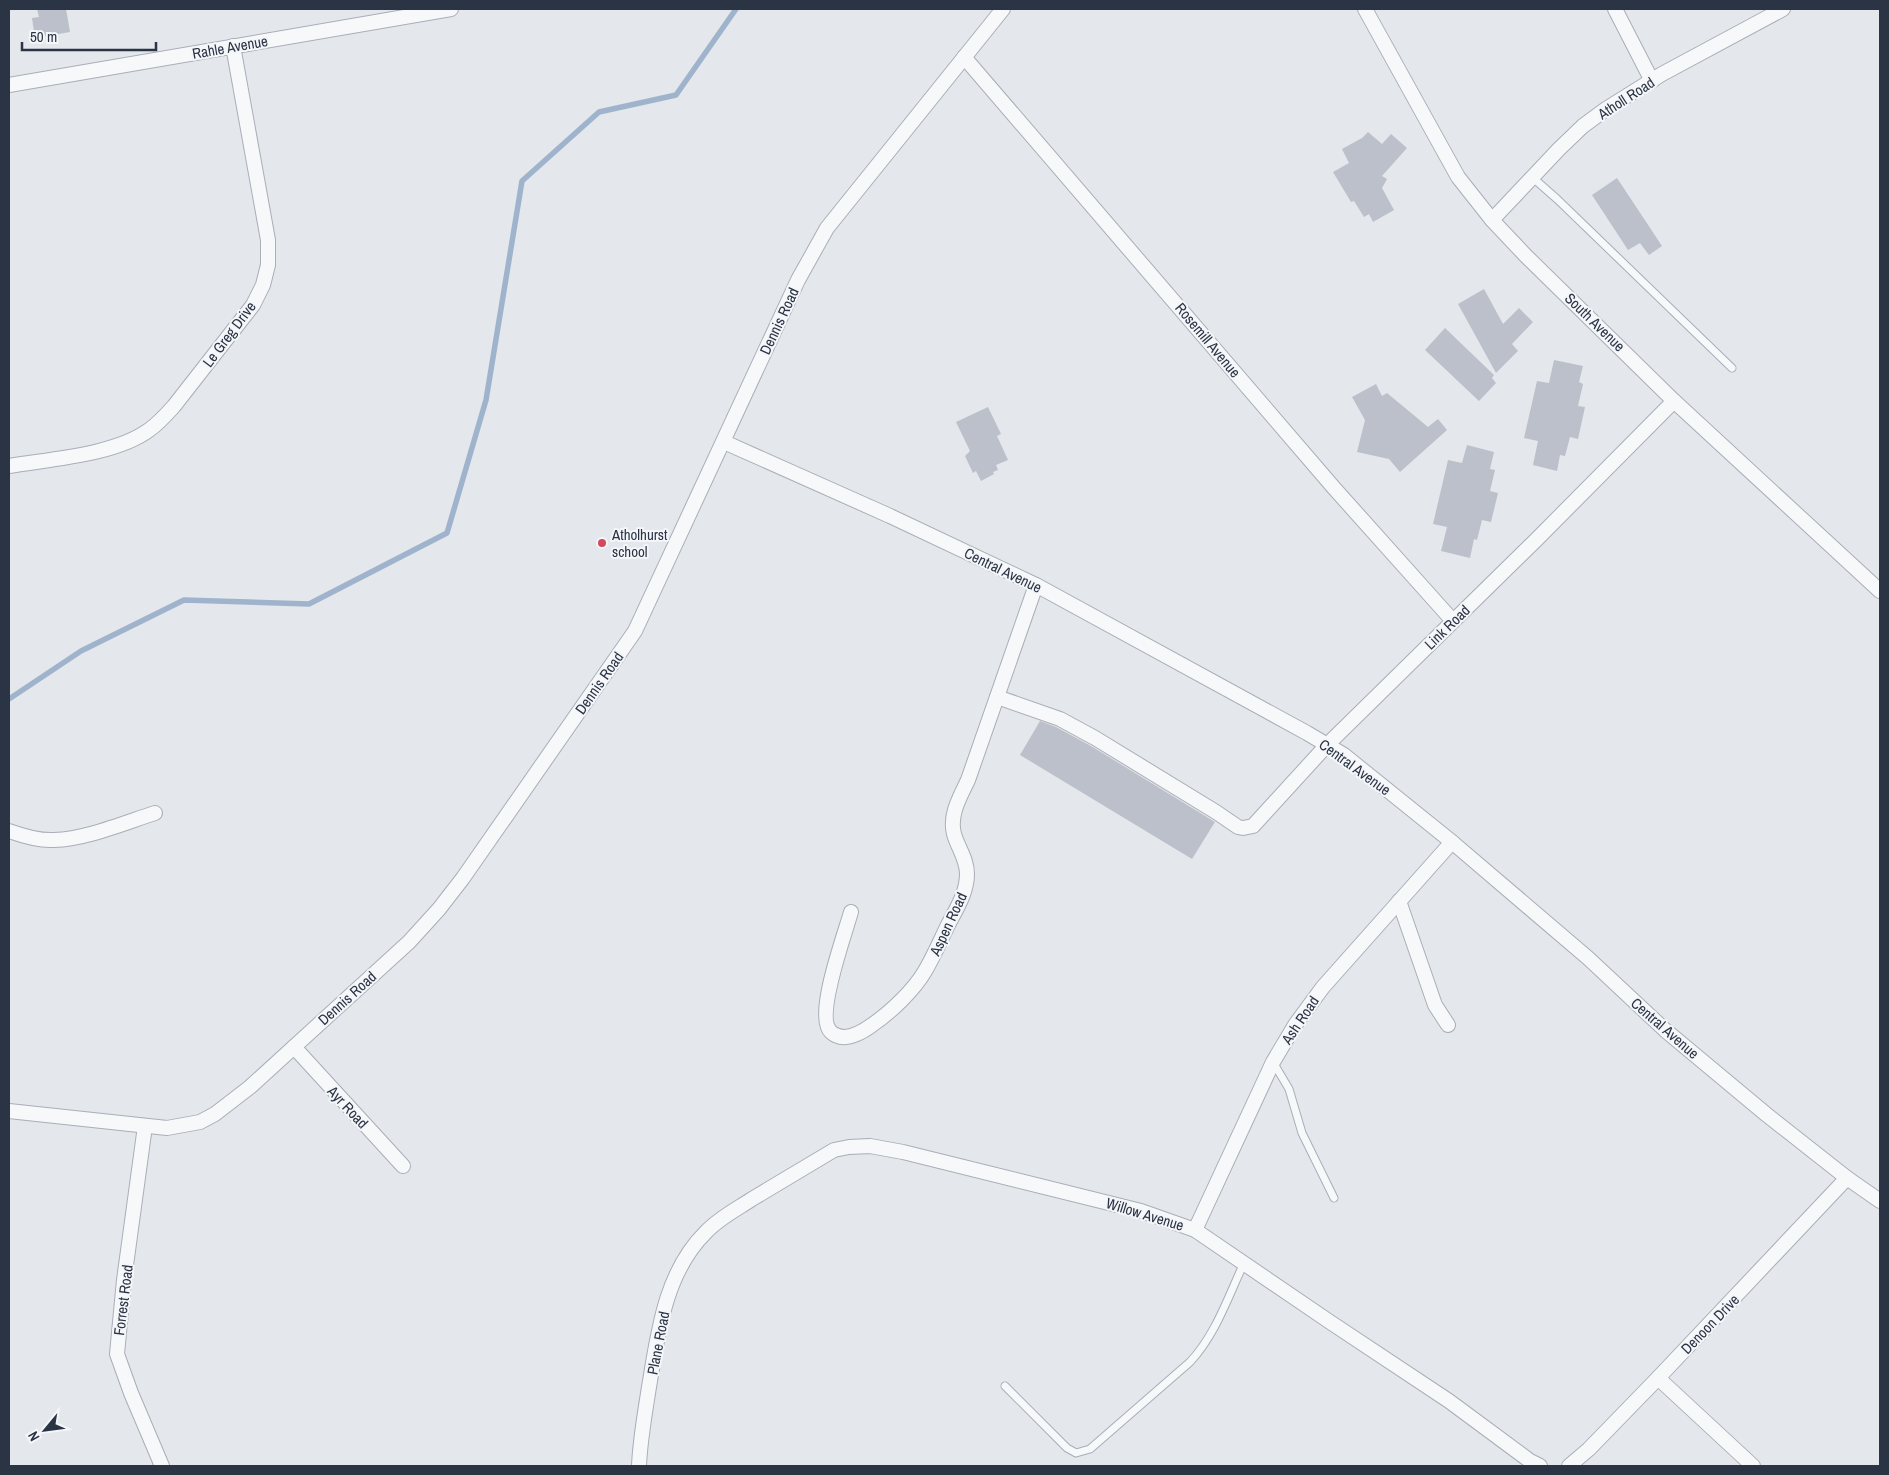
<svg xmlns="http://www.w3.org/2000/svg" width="1889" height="1475" font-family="'Archivo Narrow',sans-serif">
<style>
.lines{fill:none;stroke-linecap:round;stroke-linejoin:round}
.stream{stroke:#9fb4cc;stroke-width:5.5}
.building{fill:#bbc0ca}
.service-casing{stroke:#a9aeb7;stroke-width:9}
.minor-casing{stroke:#a9aeb7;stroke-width:16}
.service{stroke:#f7f8fa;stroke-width:7}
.minor{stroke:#f7f8fa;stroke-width:14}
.poi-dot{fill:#d1495b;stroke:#f4f6f9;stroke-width:2}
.labels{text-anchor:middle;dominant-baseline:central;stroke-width:4;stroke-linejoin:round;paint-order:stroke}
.street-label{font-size:15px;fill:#2b3445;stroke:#f4f6f9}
.poi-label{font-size:15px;fill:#2b3445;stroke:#f4f6f9;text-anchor:start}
</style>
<rect width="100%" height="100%" fill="#e4e7ec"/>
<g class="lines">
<polyline class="stream" points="9,699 81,651 184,600 309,604 447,533 486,400 522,181 599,112 676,95 736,9"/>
</g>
<g class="building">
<polygon points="37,9 66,9 70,32 35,38 32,18 39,17"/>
<polygon points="1368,132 1382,144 1391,134 1407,148 1382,176 1387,179 1382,188 1394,210 1373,222 1369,214 1364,217 1354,201 1351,202 1333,172 1349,163 1342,149 1362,138"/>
<polygon points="1617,178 1662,246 1649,255 1640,243 1628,250 1592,195"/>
<polygon points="1484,289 1503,324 1519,308 1533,322 1512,344 1518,351 1496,373 1458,304"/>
<polygon points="1445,328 1494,375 1492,378 1496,383 1479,401 1425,350"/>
<polygon points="1554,360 1583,366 1579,382 1583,384 1578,406 1585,407 1578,439 1570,437 1565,456 1560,455 1557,471 1533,465 1538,441 1524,438 1537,381 1549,383"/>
<polygon points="1376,384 1382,396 1387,393 1428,427 1438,419 1447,430 1400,472 1389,459 1357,452 1365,420 1352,397"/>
<polygon points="988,407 1001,434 997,436 1008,460 996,465 998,470 993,472 994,474 981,481 976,471 973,473 965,456 970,451 956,422"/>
<polygon points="1467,445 1494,452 1490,469 1495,470 1490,491 1498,493 1491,522 1482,520 1477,540 1474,539 1470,558 1441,551 1447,527 1433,524 1448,460 1462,463"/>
<polygon points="1040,721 1056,727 1091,746 1215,822 1192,859 1020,755"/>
</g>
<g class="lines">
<defs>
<g id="service">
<polyline points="1532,177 1557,199 1732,368"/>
<polyline points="1273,1062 1289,1089 1302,1133 1334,1198"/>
<path d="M1005,1386L1067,1448L1076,1453L1090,1449L1190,1362C1216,1334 1228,1297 1244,1263"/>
</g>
<g id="minor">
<polyline points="1365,9 1458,177 1492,220 1526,256 1674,401 1880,591"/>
<polyline points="1615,9 1652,81"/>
<polyline points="964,57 1334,488 1453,621"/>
<polyline points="9,85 451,9"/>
<polyline points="1492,220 1559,149 1583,126 1606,109 1662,74 1783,9"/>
<polyline points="724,442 890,516 1036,585 1307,733 1344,755 1452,842 1588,958 1665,1030 1767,1115 1847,1178 1880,1201"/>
<path d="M9,466C50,459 115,455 149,430C159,423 166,415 174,406L253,305L263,285L268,265V240L233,46"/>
<polyline points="997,697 1060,719 1095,738 1216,812 1238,827 1243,828 1253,826 1327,745 1536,540 1674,401"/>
<path d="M9,831C23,836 39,841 54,840C86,839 124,823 155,813"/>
<polyline points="1399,901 1435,1005 1448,1025"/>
<path d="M851,912C845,934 814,1017 831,1032C843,1043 861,1033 872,1025C891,1012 914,990 925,971C934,956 941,939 949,923C957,908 967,892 967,874C967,859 958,848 954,834C949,815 960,797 968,780L1036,585"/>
<polyline points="294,1047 403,1166"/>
<polyline points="9,1111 167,1128 200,1122 215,1114 250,1087 409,942 439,909 463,878 635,631 798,280 827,228 1003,9"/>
<polyline points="145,1126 124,1280 117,1354 131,1393 162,1466"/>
<polyline points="1195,1230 1273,1062 1295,1025 1323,987 1452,842"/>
<polyline points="1658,1378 1753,1466"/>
<path d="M639,1466C640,1440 645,1413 649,1387C658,1333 665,1272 706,1232C719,1218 737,1209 752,1199C780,1182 807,1166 834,1150L849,1147L870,1146L903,1152L1141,1211L1195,1230L1330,1322L1449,1401L1530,1461L1540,1466"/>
<polyline points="1569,1466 1589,1449 1658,1378 1847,1178"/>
</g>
</defs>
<use href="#service" class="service-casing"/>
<use href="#minor" class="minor-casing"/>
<use href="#service" class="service"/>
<use href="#minor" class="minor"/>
</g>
<circle class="poi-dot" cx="602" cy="543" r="5"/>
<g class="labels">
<g class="street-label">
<text transform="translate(230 47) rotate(-10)">Rahle Avenue</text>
<text transform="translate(1626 98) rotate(-33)">Atholl Road</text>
<text transform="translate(779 321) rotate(-65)">Dennis Road</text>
<text transform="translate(1595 322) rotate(44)">South Avenue</text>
<text transform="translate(229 334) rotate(-53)">Le Greg Drive</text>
<text transform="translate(1208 340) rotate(50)">Rosemill Avenue</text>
<text transform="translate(1003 570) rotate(26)">Central Avenue</text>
<text transform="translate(1447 627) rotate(-44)">Link Road</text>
<text transform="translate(599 683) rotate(-55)">Dennis Road</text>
<text transform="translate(1355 767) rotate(36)">Central Avenue</text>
<text transform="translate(948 924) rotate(-65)">Aspen Road</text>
<text transform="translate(347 998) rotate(-42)">Dennis Road</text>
<text transform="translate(1300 1020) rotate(-56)">Ash Road</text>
<text transform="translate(1665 1028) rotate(41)">Central Avenue</text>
<text transform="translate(348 1107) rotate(47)">Ayr Road</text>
<text transform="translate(1145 1214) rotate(17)">Willow Avenue</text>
<text transform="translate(123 1300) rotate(-83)">Forrest Road</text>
<text transform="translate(1710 1324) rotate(-46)">Denoon Drive</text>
<text transform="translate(658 1343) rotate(-79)">Plane Road</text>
</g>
<g class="poi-label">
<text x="612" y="534">Atholhurst<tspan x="612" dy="17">school</tspan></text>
</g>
</g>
<rect width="1889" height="1475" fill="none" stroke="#2b3445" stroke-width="20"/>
<g transform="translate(45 1430) rotate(241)" stroke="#f4f6f9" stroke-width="4" paint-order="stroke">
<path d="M0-4L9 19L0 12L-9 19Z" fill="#2b3445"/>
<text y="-8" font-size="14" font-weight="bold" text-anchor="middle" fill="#2b3445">N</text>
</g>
<path d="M22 42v8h134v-8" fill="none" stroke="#2b3445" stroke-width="2.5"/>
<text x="30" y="42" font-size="15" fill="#2b3445" stroke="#f4f6f9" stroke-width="4" paint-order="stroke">50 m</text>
</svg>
